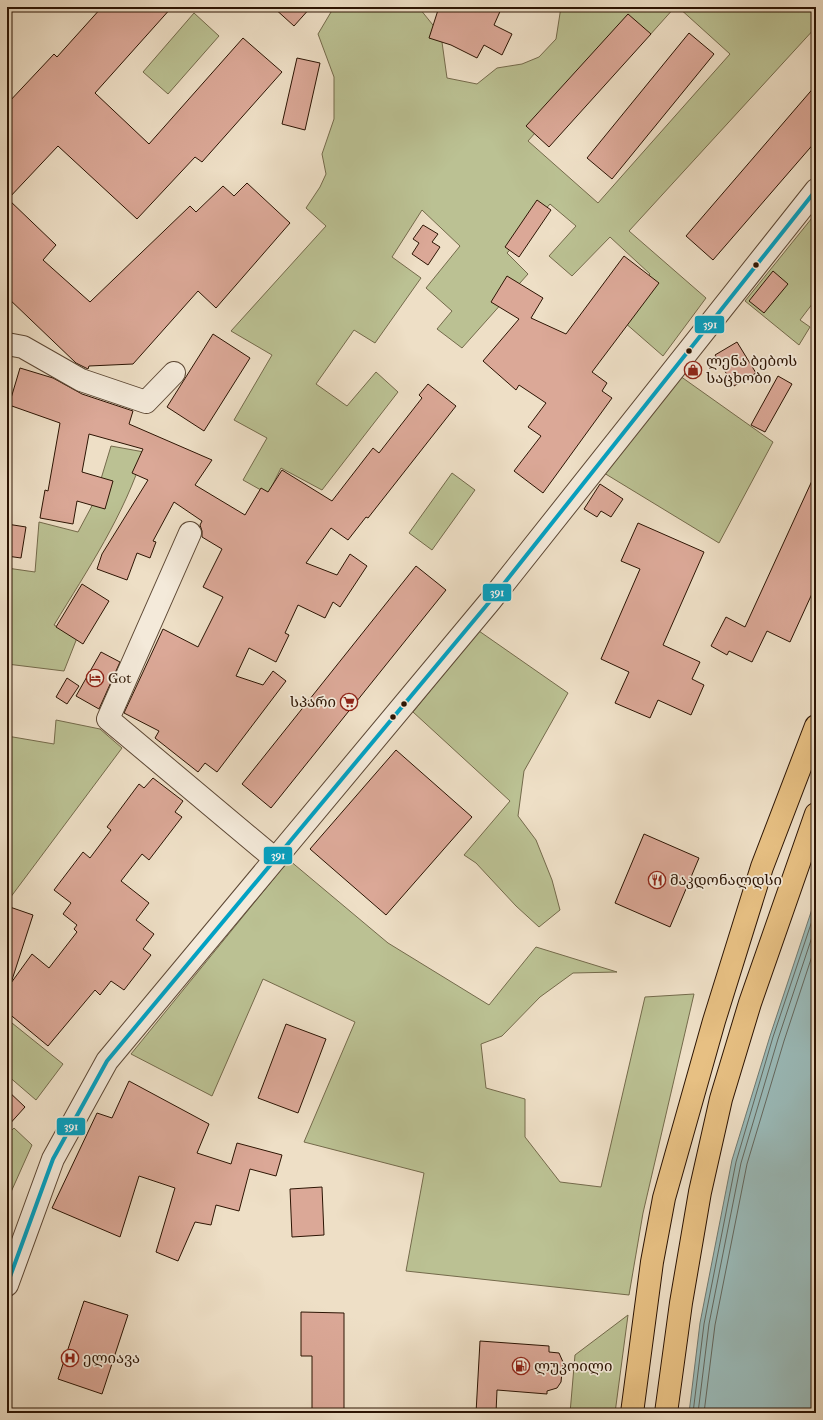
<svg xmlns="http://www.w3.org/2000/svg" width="823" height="1420" font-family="'IM FELL French Canon','Noto Serif Georgian',serif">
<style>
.green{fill:#bbc193;stroke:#746a4b}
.water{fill:#9bbcbb;stroke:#6f7971}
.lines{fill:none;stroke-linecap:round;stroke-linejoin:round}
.shore{stroke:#64685f;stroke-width:1}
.building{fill:#dba897;stroke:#2c1403}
.minor-casing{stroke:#5c4734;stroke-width:24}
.highway-casing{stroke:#2c1403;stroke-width:24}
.minor{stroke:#f4eada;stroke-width:22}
.highway{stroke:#e7c083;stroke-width:22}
.bus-1-casing{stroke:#f4eada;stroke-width:7}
.bus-1{stroke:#02a2c4;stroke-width:4}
.bus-dot{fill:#2c1403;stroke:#f4eada;stroke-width:1.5}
.labels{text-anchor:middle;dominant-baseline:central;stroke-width:3.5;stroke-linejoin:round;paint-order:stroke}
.poi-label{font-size:15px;fill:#2c1403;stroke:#f4eada;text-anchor:start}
.line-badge{stroke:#f4eada;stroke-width:1.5}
.badge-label{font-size:11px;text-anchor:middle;font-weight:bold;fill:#fff}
</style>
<rect width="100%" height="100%" fill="#eedfc6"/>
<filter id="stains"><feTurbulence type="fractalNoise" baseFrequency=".005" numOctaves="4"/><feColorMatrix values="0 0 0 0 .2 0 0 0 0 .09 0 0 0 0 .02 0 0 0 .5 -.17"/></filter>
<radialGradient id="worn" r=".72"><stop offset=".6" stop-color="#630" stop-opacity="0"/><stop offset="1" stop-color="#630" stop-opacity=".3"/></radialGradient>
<g class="green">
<polygon points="334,7 420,9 441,35 447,78 477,84 497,68 522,64 539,57 556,39 561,7 675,7 649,36 633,21 528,141 598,203 730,54 678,7 816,7 816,27 629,231 706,298 663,356 616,315 650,274 610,237 572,276 549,256 576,226 550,204 507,253 528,274 462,348 437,329 452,311 426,288 460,246 422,210 392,257 421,278 375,343 354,330 316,384 347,406 376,372 398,392 322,490 281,468 268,494 243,480 267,438 234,420 272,355 231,331 326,226 306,208 320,187 326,174 322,154 334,119 334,77 318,34"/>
<polygon points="194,13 219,36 168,94 143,72"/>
<polygon points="816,213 816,299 800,320 810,327 799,345 745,301"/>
<polygon points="680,376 773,442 719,543 604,473"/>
<path d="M111,446L144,452C124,516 88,569 54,625L77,638L64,671L7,664V568L35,572L39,522L78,532L94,502Z"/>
<polygon points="452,473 475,490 432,550 409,533"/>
<polygon points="479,631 568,693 524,771 518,816 536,840 552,880 560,910 539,927 516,906 476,863 464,855 510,801 413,712"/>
<polygon points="56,720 100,729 122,748 7,902 7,736 54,744"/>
<polygon points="289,860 388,943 489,1005 536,947 617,972 573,973 540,997 502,1036 481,1044 486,1088 525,1099 525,1137 560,1182 601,1187 645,997 694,994 643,1213 629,1295 406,1271 424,1173 304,1142 355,1022 263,979 212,1096 131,1054"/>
<polygon points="7,1019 63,1064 36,1100 7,1075"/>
<polygon points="14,1128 32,1145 7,1201 7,1135"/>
<polygon points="628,1315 615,1413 570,1413 575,1355"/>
</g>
<polygon class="water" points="816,897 816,1413 689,1413 700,1323 732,1160 770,1036"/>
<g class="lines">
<g class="shore">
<polyline points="693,1413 704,1324 736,1162 773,1037 816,909"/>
<polyline points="698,1413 709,1324 741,1163 778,1039 816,925"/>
<polyline points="704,1413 715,1325 747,1164 784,1041 816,944"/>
</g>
</g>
<g class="building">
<polygon points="102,7 172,7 95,93 149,144 243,38 282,72 202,162 195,157 137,219 58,146 8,199 56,245 43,260 90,302 190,206 196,212 223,186 234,196 247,183 290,223 216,308 198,291 133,364 89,366 88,369 76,363 7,297 7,104 54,54 57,57"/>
<polygon points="273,7 311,7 294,26"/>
<polygon points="439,7 502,7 494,25 512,34 502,55 484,45 477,58 451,45 429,38"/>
<polygon points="628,14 651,34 549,147 526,126"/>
<polygon points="689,33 714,54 612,179 587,158"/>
<polygon points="297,58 320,63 305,130 282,124"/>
<polygon points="816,85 816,141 713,260 686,236"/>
<polygon points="537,200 551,210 519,257 505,247"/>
<polygon points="423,225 438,234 432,242 440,247 428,265 412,254 419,243 413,239"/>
<polygon points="624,256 659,283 592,372 607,383 602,391 612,398 543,493 514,471 541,436 528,427 546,403 519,385 516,390 483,361 519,319 491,302 507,276 543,298 531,318 566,334"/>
<polygon points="773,271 788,284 764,313 749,301"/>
<polygon points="213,334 250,358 204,431 167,407"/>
<polygon points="737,342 756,373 734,386 715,355"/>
<polygon points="20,368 53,378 82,394 133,411 129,424 212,460 195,485 245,515 261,488 268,492 282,470 332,501 373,448 379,453 422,398 419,395 428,384 456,406 368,518 366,517 348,540 331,528 306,563 337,575 350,554 367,566 340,607 333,602 325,618 298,605 285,633 289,635 276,662 249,648 236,676 263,685 273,671 286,681 217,772 205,763 198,772 155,738 159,731 124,713 163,629 198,647 223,597 203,587 222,549 202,537 202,531 200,525 202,521 174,502 153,541 156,542 150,558 137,553 127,580 97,569 102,554 148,480 132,473 143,449 89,434 82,472 113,481 105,509 77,501 73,524 40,518 45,490 48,491 60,423 9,405"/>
<polygon points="778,376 792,384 765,432 751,425"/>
<polygon points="816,472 816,585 790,642 767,631 752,662 729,651 727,655 711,646 726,617 745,627"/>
<polygon points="600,484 623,499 611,517 601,511 597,517 584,509"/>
<polygon points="638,523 704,552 663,645 700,662 692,679 704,685 691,715 658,700 650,718 615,703 629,672 601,659 640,569 621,561"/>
<polygon points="7,524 26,527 21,558 7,556"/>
<polygon points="416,566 446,590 271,808 242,784"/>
<polygon points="82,584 109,601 83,644 56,627"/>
<polygon points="101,652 120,662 99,709 76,696"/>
<polygon points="67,678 79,686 67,704 56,697"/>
<polygon points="396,750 472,817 386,915 310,849"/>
<polygon points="153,778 183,801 175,812 182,817 149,860 142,854 121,881 149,903 136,920 154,934 143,949 151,955 124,990 111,981 100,995 95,990 48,1046 7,1012 7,988 9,985 7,985 7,906 33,915 11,983 32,954 49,968 77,932 74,929 77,925 63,914 71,903 54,890 83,852 90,858 111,830 107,827 139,784 144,788"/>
<polygon points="644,834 699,858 670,927 615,903"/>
<polygon points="286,1024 326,1039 298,1113 258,1098"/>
<polygon points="129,1081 209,1124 197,1153 231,1164 237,1143 282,1155 276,1176 250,1169 239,1211 216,1205 211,1225 195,1222 178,1261 156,1252 175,1188 139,1176 120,1237 52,1208 97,1113 112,1118"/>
<polygon points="7,1090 25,1107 7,1127"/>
<polygon points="322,1187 324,1235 292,1237 290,1189"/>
<polygon points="84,1301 128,1315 102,1394 58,1379"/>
<polygon points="301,1312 344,1313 344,1413 312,1413 312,1356 301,1356"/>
<polygon points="480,1341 549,1346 549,1352 559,1353 563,1362 561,1382 557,1388 547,1391 547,1394 497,1390 496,1413 476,1413"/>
</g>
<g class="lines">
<defs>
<g id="minor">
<polyline points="7,344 23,347 81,380 146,402 174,373"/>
<polyline points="190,533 108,719 275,859"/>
<polyline points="7,1285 53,1159 107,1061 491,600 816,190"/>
</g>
<g id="highway">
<polyline points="632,1413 652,1262 664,1198 714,1021 762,867 816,726"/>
<polyline points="666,1413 681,1303 700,1192 721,1099 750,1003 816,814"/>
</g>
</defs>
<use href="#minor" class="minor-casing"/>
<use href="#highway" class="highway-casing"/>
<use href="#minor" class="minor"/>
<use href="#highway" class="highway"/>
<defs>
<polyline id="bus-1" points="7,1285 53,1159 107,1061 491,600 816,190"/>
</defs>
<use href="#bus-1" class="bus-1-casing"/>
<use href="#bus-1" class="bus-1"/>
</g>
<defs>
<symbol id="shop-ring" viewBox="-11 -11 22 22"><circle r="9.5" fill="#f4eada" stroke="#8f2418" stroke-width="1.5"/><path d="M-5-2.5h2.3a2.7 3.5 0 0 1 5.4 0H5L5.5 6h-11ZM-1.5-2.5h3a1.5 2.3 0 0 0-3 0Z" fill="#8f2418"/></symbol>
<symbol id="hotel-ring" viewBox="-11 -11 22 22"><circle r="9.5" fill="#f4eada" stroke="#8f2418" stroke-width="1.5"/><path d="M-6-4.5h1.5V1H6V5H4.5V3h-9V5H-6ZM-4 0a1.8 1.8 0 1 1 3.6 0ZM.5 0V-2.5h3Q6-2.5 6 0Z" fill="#8f2418"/></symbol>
<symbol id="supermarket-ring" viewBox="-11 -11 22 22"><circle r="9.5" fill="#f4eada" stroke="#8f2418" stroke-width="1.5"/><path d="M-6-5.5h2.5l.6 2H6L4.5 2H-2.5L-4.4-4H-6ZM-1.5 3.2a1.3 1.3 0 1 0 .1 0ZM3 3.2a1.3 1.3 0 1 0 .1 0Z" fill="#8f2418"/></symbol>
<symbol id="restaurant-ring" viewBox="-11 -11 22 22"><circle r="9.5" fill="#f4eada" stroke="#8f2418" stroke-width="1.5"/><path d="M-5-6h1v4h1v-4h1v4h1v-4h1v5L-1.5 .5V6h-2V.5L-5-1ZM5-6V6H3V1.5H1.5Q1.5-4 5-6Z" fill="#8f2418"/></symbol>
<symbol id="hospital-ring" viewBox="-11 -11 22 22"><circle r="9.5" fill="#f4eada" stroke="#8f2418" stroke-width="1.5"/><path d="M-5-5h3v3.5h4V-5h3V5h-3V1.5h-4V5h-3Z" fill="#8f2418"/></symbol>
<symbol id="fuel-ring" viewBox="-11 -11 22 22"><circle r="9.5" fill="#f4eada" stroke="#8f2418" stroke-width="1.5"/><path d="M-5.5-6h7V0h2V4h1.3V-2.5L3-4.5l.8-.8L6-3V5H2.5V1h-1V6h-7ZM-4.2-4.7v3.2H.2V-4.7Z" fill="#8f2418"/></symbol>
</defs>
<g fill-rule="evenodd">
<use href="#shop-ring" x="683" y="360" width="20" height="20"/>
<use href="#hotel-ring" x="85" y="668" width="20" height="20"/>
<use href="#supermarket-ring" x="339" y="692" width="20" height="20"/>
<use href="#restaurant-ring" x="647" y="870" width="20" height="20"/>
<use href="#hospital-ring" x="60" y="1348" width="20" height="20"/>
<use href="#fuel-ring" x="511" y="1356" width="20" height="20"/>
</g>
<g class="bus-dot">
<circle cx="756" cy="265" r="3.5"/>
<circle cx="689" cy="351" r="3.5"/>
<circle cx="404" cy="704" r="3.5"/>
<circle cx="393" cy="717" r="3.5"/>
</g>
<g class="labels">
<g class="poi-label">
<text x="706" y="361">ლენა ბებოს<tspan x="706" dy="17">საცხობი</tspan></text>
<text x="108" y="678">Got</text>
<text x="336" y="702" text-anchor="end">სპარი</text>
<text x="670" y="880">მაკდონალდსი</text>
<text x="83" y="1358">ელიავა</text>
<text x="534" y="1366">ლუკოილი</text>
</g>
</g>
<g class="line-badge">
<rect x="694" y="315" width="31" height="19" rx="4" fill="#02a2c4"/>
<rect x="482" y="583" width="30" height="19" rx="4" fill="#02a2c4"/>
<rect x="263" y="846" width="30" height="19" rx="4" fill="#02a2c4"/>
<rect x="56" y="1117" width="30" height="19" rx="4" fill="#02a2c4"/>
</g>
<g class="badge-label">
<text x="710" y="328">391</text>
<text x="497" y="596">391</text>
<text x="278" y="859">391</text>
<text x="71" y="1130">391</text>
</g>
<rect width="823" height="1420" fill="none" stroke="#eedfc6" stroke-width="24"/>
<rect x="8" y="8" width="807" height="1404" fill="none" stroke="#2c1403" stroke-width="2"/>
<rect x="12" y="12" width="799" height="1396" fill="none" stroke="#2c1403"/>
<rect width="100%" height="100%" filter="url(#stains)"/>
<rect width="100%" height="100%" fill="url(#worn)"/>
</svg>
